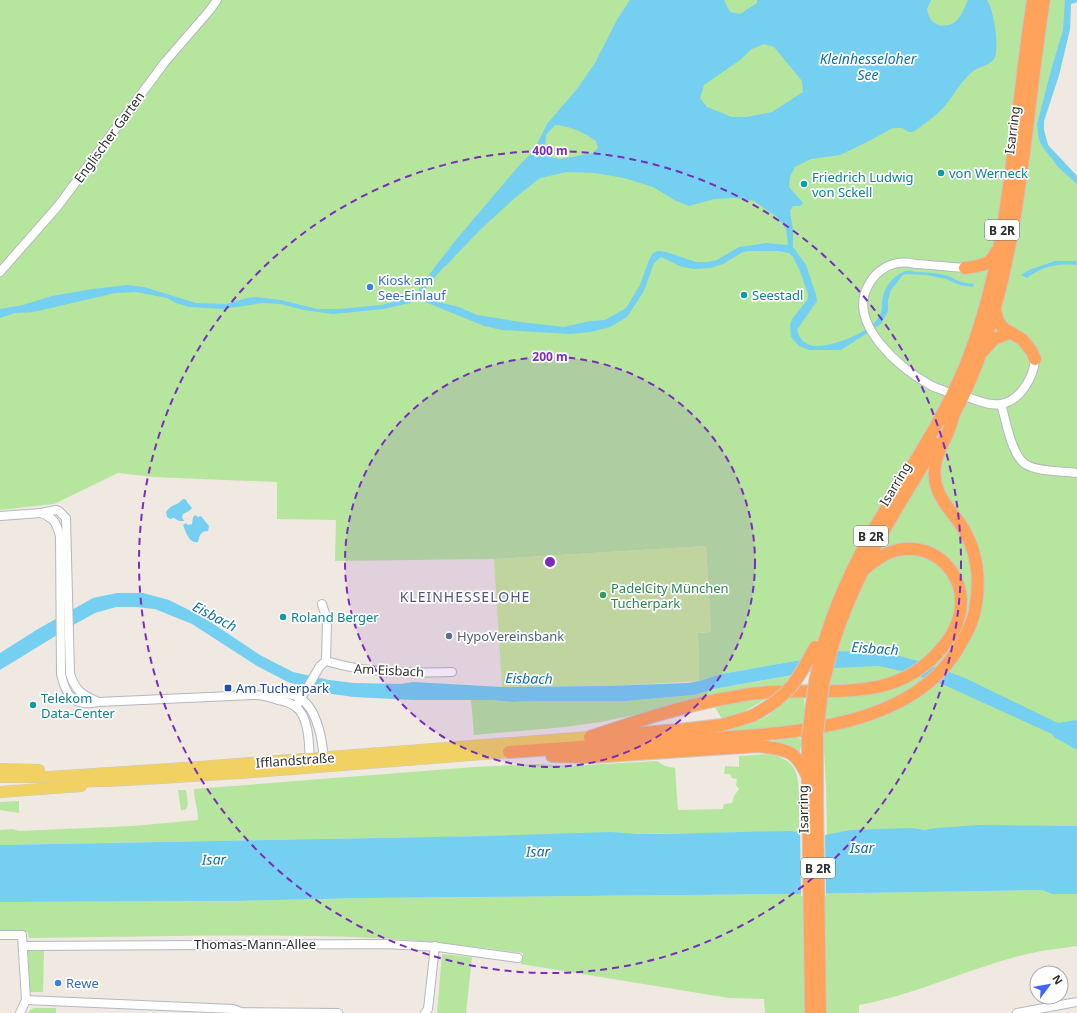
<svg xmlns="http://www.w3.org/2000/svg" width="1077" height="1013" font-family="'Noto Sans',sans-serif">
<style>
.green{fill:#b6e59e}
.pitch{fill:#c9ec9a}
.water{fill:#75cff0;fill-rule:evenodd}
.pier{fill:#efe9e1}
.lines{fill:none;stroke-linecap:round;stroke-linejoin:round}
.minor-casing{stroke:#b4b7c1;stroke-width:10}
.major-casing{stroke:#c9c9c9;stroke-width:12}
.highway-casing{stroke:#c9c9c9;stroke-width:14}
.minor{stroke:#fff;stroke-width:8}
.major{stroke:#f2d163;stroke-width:11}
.highway{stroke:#ffa35c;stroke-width:12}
.highway-bridge-casing{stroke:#c9c9c9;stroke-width:14;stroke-linecap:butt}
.highway-bridge{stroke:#ffa35c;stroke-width:12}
.ring{fill:none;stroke:#7b2cbf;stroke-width:2;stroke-dasharray:7 5}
.culture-dot{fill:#0f9aa8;stroke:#fff;stroke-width:1.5}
.shop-dot{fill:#3f7fe0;stroke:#fff;stroke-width:1.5}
.leisure-dot{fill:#2e9e5b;stroke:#fff;stroke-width:1.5}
.service-dot{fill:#5c6f8a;stroke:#fff;stroke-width:1.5}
.transit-dot{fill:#1a4fb4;stroke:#fff;stroke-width:1.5}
.labels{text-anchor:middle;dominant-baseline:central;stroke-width:3.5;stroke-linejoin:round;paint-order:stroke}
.shield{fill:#fff;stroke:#6d6d6d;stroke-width:1}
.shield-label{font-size:12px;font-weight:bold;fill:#2e2e2e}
.street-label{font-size:13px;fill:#2e2e2e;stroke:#fff}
.culture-label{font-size:13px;fill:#0d838f;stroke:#fff;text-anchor:start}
.shop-label{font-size:13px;fill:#366cbe;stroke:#fff;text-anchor:start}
.leisure-label{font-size:13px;fill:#27864d;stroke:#fff;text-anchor:start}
.service-label{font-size:13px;fill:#4e5e75;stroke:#fff;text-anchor:start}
.transit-label{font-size:13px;fill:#164399;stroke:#fff;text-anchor:start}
.water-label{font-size:14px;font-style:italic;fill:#0d6fa3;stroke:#fff}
.neighbourhood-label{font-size:14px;letter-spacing:1px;fill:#4d5680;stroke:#fff}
.centre{fill:#7b2cbf;stroke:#fff;stroke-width:2}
.ring-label{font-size:12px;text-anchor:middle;font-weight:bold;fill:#7b2cbf;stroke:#fff;stroke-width:3.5;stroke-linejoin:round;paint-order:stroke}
</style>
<rect width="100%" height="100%" fill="#efe9e1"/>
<g class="green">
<polygon points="0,0 1077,0 1077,2 1071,4 1070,29 1059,75 1044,121 1044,130 1048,145 1077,176 1077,830 827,836 826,786 823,734 828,688 835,651 801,660 721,674 699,681 698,633 711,632 706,546 494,559 335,561 336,520 277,519 277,482 153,477 118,473 54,504 0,510"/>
<polygon points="793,675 780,689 768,698 734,717 722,719 710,699 601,722 565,727 474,735 471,700 491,700 513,702 536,701 626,701 694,695 714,689"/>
<polygon points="804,697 805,709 803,722 799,725 722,732 723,730 751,724 767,716 790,698"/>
<polygon points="794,737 802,739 800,752 792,751 774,743 774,740"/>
<path d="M768,754C797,759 799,774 799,800C799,810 799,821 799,832L549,835L0,845V830L13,829L19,831L133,826L198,820C198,809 194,800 194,789L475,767L536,764L569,766L657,761L665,766L675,768L678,810L723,809L724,804L732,803L734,796L739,789L736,785L737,779L732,778L730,774H724L725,766L739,767V756Z"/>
<polygon points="178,790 186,790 188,805 186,809 181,811"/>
<polygon points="19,801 19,813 0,810 0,802"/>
<path d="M1042,890L1052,894H1077V946C1065,948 1053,949 1041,951C979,963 921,994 859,1005V1013H765L764,999L729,998L521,964L523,953C474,947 425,940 375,938C260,933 144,937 29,938L28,932H0V902L236,901L367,898L800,894Z"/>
<polygon points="28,951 44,951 43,992 29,992"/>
<polygon points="442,954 472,957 466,1013 437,1013"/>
<polygon points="34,1008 56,1008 56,1013 28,1013 30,1010"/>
</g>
<polygon class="pitch" points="706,546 711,632 698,633 699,681 605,686 502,687 494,559"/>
<g class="water">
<path d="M630,0H724L730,12L740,14L757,3V0H931L927,9C928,12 928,15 930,18C935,27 947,28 955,22C961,17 965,7 968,0H987C994,10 999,45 995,57C993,64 979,67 973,71C961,81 954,95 944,107C935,117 924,124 913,132H909L902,128H893L865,143L840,155L811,159L795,167L790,177L789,187L803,203L800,206H793L790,211L793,230V247L806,265L816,295L817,301L797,330C799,339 806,346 816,346C834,346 871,333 880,315C883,309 881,304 883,297C885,287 893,276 903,272C907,270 911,271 915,272C926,272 937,273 948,276C952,277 955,280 959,281C964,283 969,283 974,284L973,287L960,285L946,279L926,275L906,274L903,275L891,290L888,300V311L881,324L875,328L841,350H809L799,346L791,337L790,325L792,319L808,299V294L800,271L793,257L789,253L778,251H748L743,252L723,264L711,268L694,269L682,267L661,257L654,263L644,291L627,317L610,327L591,332L570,334L502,330L484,326L418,299L413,302L384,309L333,314L304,310L280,304L262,303L223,309L189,307L176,303L167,298L136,292L115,293L34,312L15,313L0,318V309L23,305L52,296L93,289L127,285L144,287L196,303L226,304L247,298L256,297L281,300L317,309H340L381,305L405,299L418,292L428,276L455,241L517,168L534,150L547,124L577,89L595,63L618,18ZM764,44L774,47L802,81L803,92L772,112L746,117H732L707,107L700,98L704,85L740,60L752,49ZM555,125C571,126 583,132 596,141L598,148L593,153L561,159L550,157L545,151L546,135ZM567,172L595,173L624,178L653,187L676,201L689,206L714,199L735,198L754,201L777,217L786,229L788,244L787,245L767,243L739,247L717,260L708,262H696L666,252L658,251L653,253L649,260L640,285L626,308L605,320L590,321L564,327L520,322L477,315L459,307L421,298L429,284L443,268L448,264L455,256L482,228L516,197L540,178Z"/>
<polygon points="1065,0 1077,0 1077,2 1071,4 1070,29 1059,75 1044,121 1044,130 1048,145 1077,176 1077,184 1059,168 1042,146 1039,140 1037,124 1052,67 1063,30"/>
<path d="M1055,261H1076L1077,265C1060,262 1040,267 1027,278L1021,275L1029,270Z"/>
<path d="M183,499H185L187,501V502L192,508L189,511L183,514L182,517L184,521H179L174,518L170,519L167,517L166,512C172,503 176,507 183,499Z"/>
<path d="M195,515L198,517L201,516L209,526L208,531C200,531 200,535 198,542C189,544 186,532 183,525L186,523L188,525L192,524L193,517Z"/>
<polygon points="117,593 143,593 169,600 203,617 260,655 293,672 329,680 354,683 401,684 413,682 502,687 605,686 689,683 699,681 721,674 801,660 835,651 888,653 918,661 965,678 1058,723 1077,720 1077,750 1054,737 1052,734 942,684 906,672 879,666 832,668 714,689 694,695 626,701 536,701 513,702 491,700 413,700 354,697 325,693 288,682 257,666 192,624 155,609 136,607 116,607 95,613 75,624 0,670 0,653 38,629 93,598"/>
<polygon points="979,825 1077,826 1077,894 1052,894 1042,890 800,894 367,898 236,901 0,902 0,845 488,836 611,832 636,834 661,834 790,831 825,835 851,830 912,828 925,830 936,828"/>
</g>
<polygon class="pier" points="800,830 825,833 826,896 801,896"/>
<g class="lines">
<defs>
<g id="minor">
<polyline points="0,272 58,206 165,62 210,10 217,0"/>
<path d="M947,392C941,389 935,388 930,385C900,368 847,324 868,286C874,274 885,265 898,263C904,262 911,263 916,264C933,265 949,267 965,268"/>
<path d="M970,398C979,401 990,406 1001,404C1020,401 1034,377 1035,359"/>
<path d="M1001,404C1006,420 1011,454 1025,464C1037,472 1063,471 1077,473"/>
<path d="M41,513C55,519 56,522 60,536L61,674C66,697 74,707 98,702L253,695C262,695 270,697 278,700C284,701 291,703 296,707C310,718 309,747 310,764"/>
<path d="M0,516L41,513L56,510L59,511L66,518L70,674C76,692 82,694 98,702"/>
<path d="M326,661C369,674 408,673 452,672"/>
<path d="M267,695C278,693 291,692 301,699C318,710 323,743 324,762"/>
<polyline points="296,707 320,666 326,661 327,620 322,604"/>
<polyline points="0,935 22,935 26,1000 20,1013"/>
<polyline points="23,946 386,944 438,947 518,958"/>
<polyline points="26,1000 233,1009 241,1012 338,1013"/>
<polyline points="425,1013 428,1009 435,946"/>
<polyline points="1017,1013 1077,1002"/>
</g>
<g id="major">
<polyline points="0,769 39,770"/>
<polyline points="0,777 49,777 199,767 590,737"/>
<path d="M73,782C133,781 194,776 254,772C339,766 424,759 509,752"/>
<polyline points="0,792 81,786"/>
</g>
<g id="highway">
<path d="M965,268C978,266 990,266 996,252"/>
<polyline points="995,310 998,321 1003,328 1023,340 1032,352 1035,359"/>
<polyline points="983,351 994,339 1010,333"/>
<path d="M949,422C966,395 977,365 987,335C1022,227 1026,112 1044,0"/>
<path d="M833,644C856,572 896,508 936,444"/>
<path d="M823,646C835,605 853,566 874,529C905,476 940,426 964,369C1012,253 1013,123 1033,0"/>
<polyline points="817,734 817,800 820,1013"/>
<polyline points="607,736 678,730 722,725 752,716"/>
<polyline points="808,736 808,786 811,1013"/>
<path d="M590,737C637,721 685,705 733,697C742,696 751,693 760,693C831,686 903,708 950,637C961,620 965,598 956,579C943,553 916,542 888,553C879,557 871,564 863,570"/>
<path d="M509,752C566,748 623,744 680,740C770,734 913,735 961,643C967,633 973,621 975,610C981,579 977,548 959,522C949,509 936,495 935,478C932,452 949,440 953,416"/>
<path d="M552,756L592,757L759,746C787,750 795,749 808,777"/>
</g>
</defs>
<use href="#minor" class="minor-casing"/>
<use href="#major" class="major-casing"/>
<use href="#highway" class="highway-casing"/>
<use href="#minor" class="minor"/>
<use href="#major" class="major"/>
<use href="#highway" class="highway"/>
<defs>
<g id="highway-bridge">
<path d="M752,716C788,697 797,682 815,647"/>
<polyline points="817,734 823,684 833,644"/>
<polyline points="808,736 815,682 823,646"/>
</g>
</defs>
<use href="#highway-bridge" class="highway-bridge-casing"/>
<use href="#highway-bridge" class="highway-bridge"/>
</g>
<circle cx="550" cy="562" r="205" fill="#7b2cbf" fill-opacity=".12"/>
<g class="ring">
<circle cx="550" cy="562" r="205"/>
<circle cx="550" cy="562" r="411"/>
</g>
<g class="culture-dot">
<circle cx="941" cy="173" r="4"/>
<circle cx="804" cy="184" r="4"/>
<circle cx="744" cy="295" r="4"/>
<circle cx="283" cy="617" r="4"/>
<circle cx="33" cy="705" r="4"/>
</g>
<g class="shop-dot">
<circle cx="370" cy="287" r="4"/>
<circle cx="58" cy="983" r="4"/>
</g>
<circle class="leisure-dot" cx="603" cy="595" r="4"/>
<circle class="service-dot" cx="449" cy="636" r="4"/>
<rect class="transit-dot" x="224" y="684" width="8" height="8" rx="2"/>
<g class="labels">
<g class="shield">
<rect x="985" y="220" width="34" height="20" rx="3"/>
<rect x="854" y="526" width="34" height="20" rx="3"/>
<rect x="801" y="858" width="34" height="20" rx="3"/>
</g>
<g class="shield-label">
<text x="1002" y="230">B 2R</text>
<text x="871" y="536">B 2R</text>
<text x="818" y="868">B 2R</text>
</g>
<g class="street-label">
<text transform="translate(1012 130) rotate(-83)">Isarring</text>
<text transform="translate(109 137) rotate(-54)">Englischer Garten</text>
<text transform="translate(895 484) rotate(-59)">Isarring</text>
<text transform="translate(389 670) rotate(3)">Am Eisbach</text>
<text transform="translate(295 760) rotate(-4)">Ifflandstraße</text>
<text transform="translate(803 809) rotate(-91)">Isarring</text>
<text x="255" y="944">Thomas-Mann-Allee</text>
</g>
<g class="culture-label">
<text x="949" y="173">von Werneck</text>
<text x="812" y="177">Friedrich Ludwig<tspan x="812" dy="15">von Sckell</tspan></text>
<text x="752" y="295">Seestadl</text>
<text x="291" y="617">Roland Berger</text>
<text x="41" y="698">Telekom<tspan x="41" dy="15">Data-Center</tspan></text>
</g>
<g class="shop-label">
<text x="378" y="280">Kiosk am<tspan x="378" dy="15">See-Einlauf</tspan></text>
<text x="66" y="983">Rewe</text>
</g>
<g class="leisure-label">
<text x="611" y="588">PadelCity München<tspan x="611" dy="15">Tucherpark</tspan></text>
</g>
<g class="service-label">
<text x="457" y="636">HypoVereinsbank</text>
</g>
<g class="transit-label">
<text x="236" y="688">Am Tucherpark</text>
</g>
<g class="water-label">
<text x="868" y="58">Kleinhesseloher<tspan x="868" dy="16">See</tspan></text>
<text transform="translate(215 616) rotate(28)">Eisbach</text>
<text transform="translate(875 648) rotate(4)">Eisbach</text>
<text transform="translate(529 678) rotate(1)">Eisbach</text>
<text x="862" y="847">Isar</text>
<text transform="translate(538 851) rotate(-1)">Isar</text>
<text transform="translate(214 859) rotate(-1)">Isar</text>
</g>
<g class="neighbourhood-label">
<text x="465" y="596">KLEINHESSELOHE</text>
</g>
</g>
<circle cx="550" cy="562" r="6" class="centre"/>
<g class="ring-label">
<text x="550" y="155">400 m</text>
<text x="550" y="361">200 m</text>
</g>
<g transform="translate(1049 985) rotate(58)"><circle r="19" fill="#ffffff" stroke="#ababab"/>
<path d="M0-3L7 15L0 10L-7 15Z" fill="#4264fb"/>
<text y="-6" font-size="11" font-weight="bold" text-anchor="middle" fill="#2e2e2e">N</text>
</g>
</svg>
